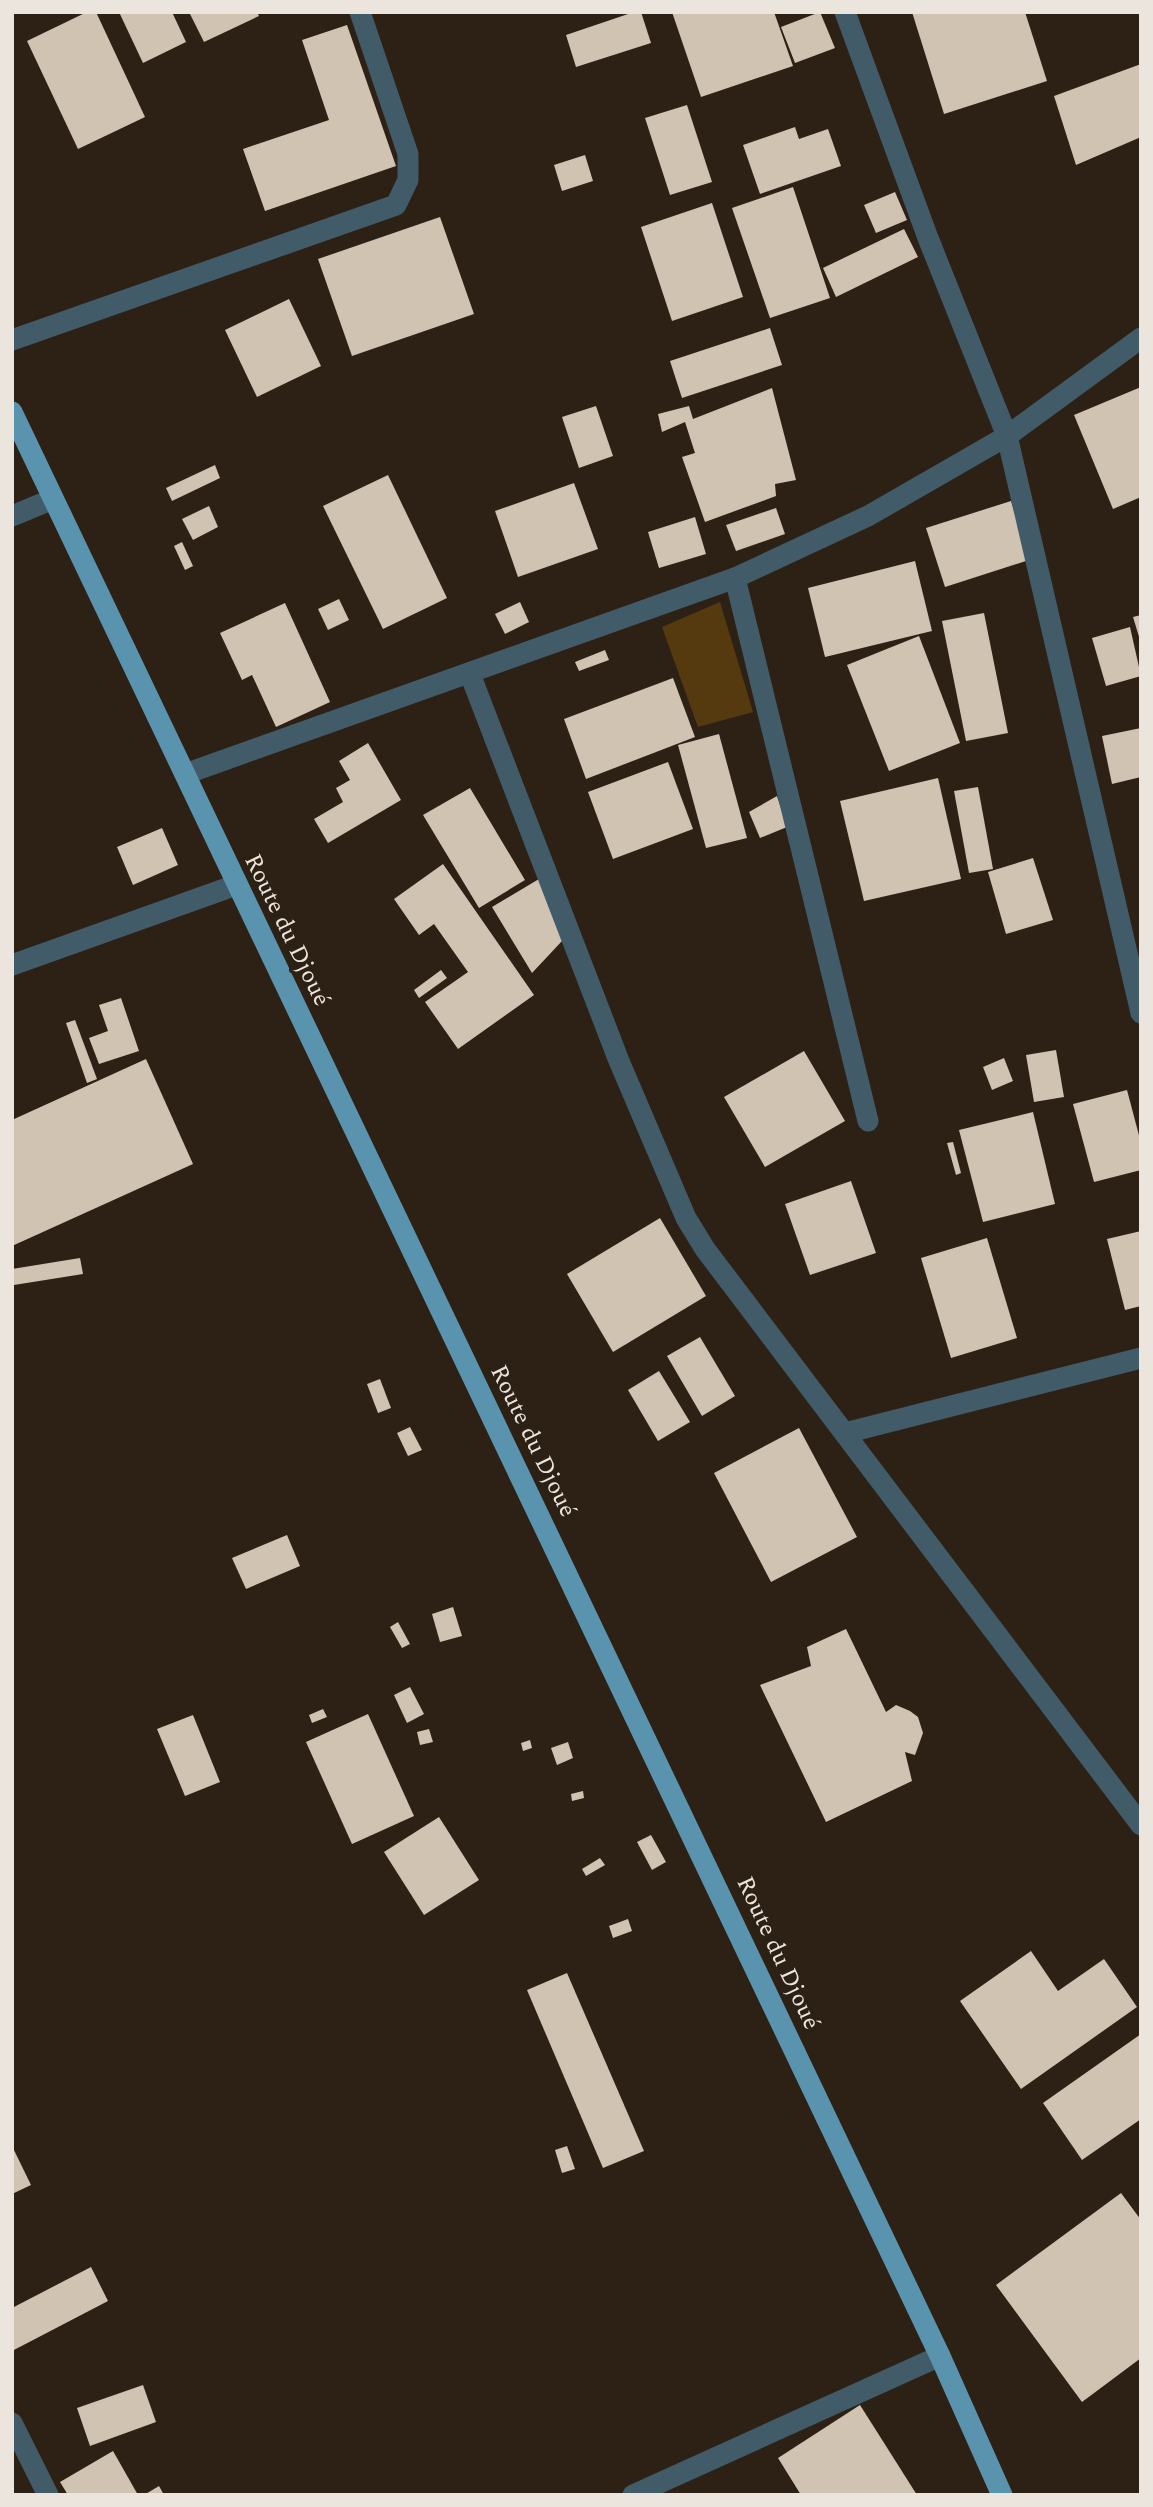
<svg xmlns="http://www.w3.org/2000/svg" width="1153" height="2507" font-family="Spectral,serif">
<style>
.green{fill:#553a10}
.building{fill:#d1c3b2}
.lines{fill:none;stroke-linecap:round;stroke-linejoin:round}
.minor{stroke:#415b68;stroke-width:21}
.major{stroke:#5a93ad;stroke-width:21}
.labels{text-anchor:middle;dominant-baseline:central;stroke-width:7;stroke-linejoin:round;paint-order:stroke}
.street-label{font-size:24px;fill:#ece5dd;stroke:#2c2114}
</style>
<rect width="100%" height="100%" fill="#2c2114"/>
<polygon class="green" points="720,602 753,712 698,727 662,627"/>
<g class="building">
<polygon points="87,12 96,12 145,117 78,149 27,41"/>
<polygon points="119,12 172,12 186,42 143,63"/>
<polygon points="189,12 257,12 259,16 204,42"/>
<polygon points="634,12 641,12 651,43 576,67 566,35"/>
<polygon points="672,12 774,12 793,66 701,97"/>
<polygon points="820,12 835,48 795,63 781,27"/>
<polygon points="912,12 1025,12 1047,81 944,114"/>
<polygon points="347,25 396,166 265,211 243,149 329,120 302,40"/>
<polygon points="1141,64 1141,137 1076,165 1054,96"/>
<polygon points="687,105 712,182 670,195 645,118"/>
<polygon points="795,127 799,139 828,129 841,166 760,194 743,145"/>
<polygon points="585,155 593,181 562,191 554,165"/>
<polygon points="793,187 830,298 770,318 732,208"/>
<polygon points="895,192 907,220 876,233 864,205"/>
<polygon points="712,203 743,297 672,321 641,227"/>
<polygon points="440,217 474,314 352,356 318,259"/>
<polygon points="904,229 918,257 836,297 823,268"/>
<polygon points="289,299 321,366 257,397 225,330"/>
<polygon points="770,328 782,365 682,398 670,361"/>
<polygon points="1141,387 1141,497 1113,509 1074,415"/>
<polygon points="772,388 796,480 775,484 776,496 705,522 682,457 695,453 685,422 662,432 658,414 689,406 693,419"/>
<polygon points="596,406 613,456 579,468 562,417"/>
<polygon points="215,465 220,478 172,501 166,488"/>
<polygon points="388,475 447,598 383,629 323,506"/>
<polygon points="574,483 598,549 518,577 495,511"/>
<polygon points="1011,501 1029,560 945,587 926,528"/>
<polygon points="209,506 218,527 193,540 182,519"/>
<polygon points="776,508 785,534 736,551 726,525"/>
<polygon points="695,517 706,554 659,568 648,532"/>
<polygon points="182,542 193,566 185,570 174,546"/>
<polygon points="915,561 932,631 825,657 808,588"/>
<polygon points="339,599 349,620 328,630 318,609"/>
<polygon points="520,602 529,622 505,634 495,614"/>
<polygon points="285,603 330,702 276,727 252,675 242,680 220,633"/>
<polygon points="984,613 1008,733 966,741 942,621"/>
<polygon points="1141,615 1141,640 1140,640 1133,617"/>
<polygon points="1130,627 1141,676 1106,686 1092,638"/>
<polygon points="919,636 960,743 889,771 847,665"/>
<polygon points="605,650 609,660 579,671 575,662"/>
<polygon points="673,678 695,737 586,779 564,719"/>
<polygon points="1141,728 1141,777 1112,784 1102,736"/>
<polygon points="719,734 747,838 706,848 678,745"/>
<polygon points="368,743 401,800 328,843 314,819 343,802 336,788 350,780 339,761"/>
<polygon points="668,762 693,829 613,859 588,792"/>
<polygon points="938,778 961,879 864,901 840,801"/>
<polygon points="978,787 993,869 969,873 954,791"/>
<polygon points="470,788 525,880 479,908 423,815"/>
<polygon points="777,796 787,827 760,838 749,812"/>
<polygon points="162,828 178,865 133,885 117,847"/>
<polygon points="1033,858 1053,920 1006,934 988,872"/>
<polygon points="443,864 534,995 458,1049 425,1002 468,972 434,924 419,935 394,899"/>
<polygon points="544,876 562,941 532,973 492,907"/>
<polygon points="441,970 447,978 419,998 414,990"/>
<polygon points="121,998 139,1051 99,1064 89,1038 108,1031 99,1005"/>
<polygon points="75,1020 97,1079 87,1083 66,1023"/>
<polygon points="1056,1050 1064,1097 1034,1102 1026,1055"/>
<polygon points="804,1051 845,1121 765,1167 724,1097"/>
<polygon points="1004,1058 1013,1081 992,1090 983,1067"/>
<polygon points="146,1059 193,1164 12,1246 12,1120"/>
<polygon points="1127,1090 1141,1143 1141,1170 1094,1182 1073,1104"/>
<polygon points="1033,1112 1055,1204 983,1222 959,1130"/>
<polygon points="953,1142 961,1173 956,1175 947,1143"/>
<polygon points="851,1181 876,1253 810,1275 785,1204"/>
<polygon points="660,1218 706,1296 613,1352 567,1274"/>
<polygon points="1141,1231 1141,1306 1125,1310 1107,1239"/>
<polygon points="987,1238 1017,1338 951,1358 921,1258"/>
<polygon points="80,1258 83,1274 14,1285 12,1269"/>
<polygon points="700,1337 735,1396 702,1416 667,1356"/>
<polygon points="659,1371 690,1422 658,1441 628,1390"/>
<polygon points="380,1379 391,1408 378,1413 367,1384"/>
<polygon points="410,1427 422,1450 408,1456 397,1433"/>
<polygon points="799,1428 857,1537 771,1582 714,1473"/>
<polygon points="287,1535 300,1566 246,1589 232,1558"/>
<polygon points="453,1607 462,1636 440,1642 432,1614"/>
<polygon points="398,1622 410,1644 402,1648 390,1627"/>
<polygon points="846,1629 886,1712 896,1705 910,1711 918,1717 923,1733 915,1755 905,1752 912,1781 826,1822 760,1685 811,1666 807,1647"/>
<polygon points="410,1687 424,1714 407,1723 394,1695"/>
<polygon points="323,1709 327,1717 312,1723 309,1715"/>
<polygon points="368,1714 414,1816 352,1844 306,1742"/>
<polygon points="193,1715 220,1782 185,1796 157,1729"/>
<polygon points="429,1729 433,1742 420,1745 417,1732"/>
<polygon points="530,1740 532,1748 523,1751 521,1743"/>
<polygon points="568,1742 573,1758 557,1765 551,1748"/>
<polygon points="583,1791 584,1798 572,1801 571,1794"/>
<polygon points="439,1817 479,1880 424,1915 384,1852"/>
<polygon points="651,1835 666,1862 652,1870 637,1842"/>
<polygon points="600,1858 605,1865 586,1876 582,1869"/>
<polygon points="628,1919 632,1931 613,1938 609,1926"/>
<polygon points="1031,1951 1058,1991 1104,1959 1137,2007 1021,2089 960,2001"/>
<polygon points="567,1973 644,2151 603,2168 527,1990"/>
<polygon points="1141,2034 1141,2119 1082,2160 1043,2103"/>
<polygon points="12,2146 31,2185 12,2194"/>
<polygon points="567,2146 575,2169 562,2173 555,2150"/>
<polygon points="1121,2193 1141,2220 1141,2358 1082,2402 996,2285"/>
<polygon points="91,2267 108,2301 12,2351 12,2308"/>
<polygon points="143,2385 156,2422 90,2446 77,2408"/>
<polygon points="860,2405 917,2495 801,2495 778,2458"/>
<polygon points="113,2451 138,2495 68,2495 60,2482"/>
<polygon points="159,2486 164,2495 144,2495"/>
</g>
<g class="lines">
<g class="minor">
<polyline points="845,12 928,238 1007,436 1141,1013"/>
<polyline points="12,340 396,205 408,180 408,154 360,12"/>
<polyline points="12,516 53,499"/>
<polyline points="735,578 868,1121"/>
<polyline points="470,674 619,1061 686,1218 705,1249 1141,1825"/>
<polyline points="185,774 735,578 868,516 1007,436 1141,338"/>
<polyline points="12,965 236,885"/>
<polyline points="845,1433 1141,1358"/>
<polyline points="12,2423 48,2495"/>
<polyline points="633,2495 940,2356"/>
</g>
<polyline class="major" points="12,412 940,2356 1002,2495"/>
</g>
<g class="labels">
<g class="street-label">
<text transform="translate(287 930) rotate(64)">Route du Djoué</text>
<text transform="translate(533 1441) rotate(64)">Route du Djoué</text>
<text transform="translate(778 1953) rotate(65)">Route du Djoué</text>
</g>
</g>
<rect width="1153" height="2507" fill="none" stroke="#ece5dd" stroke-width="28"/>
</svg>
